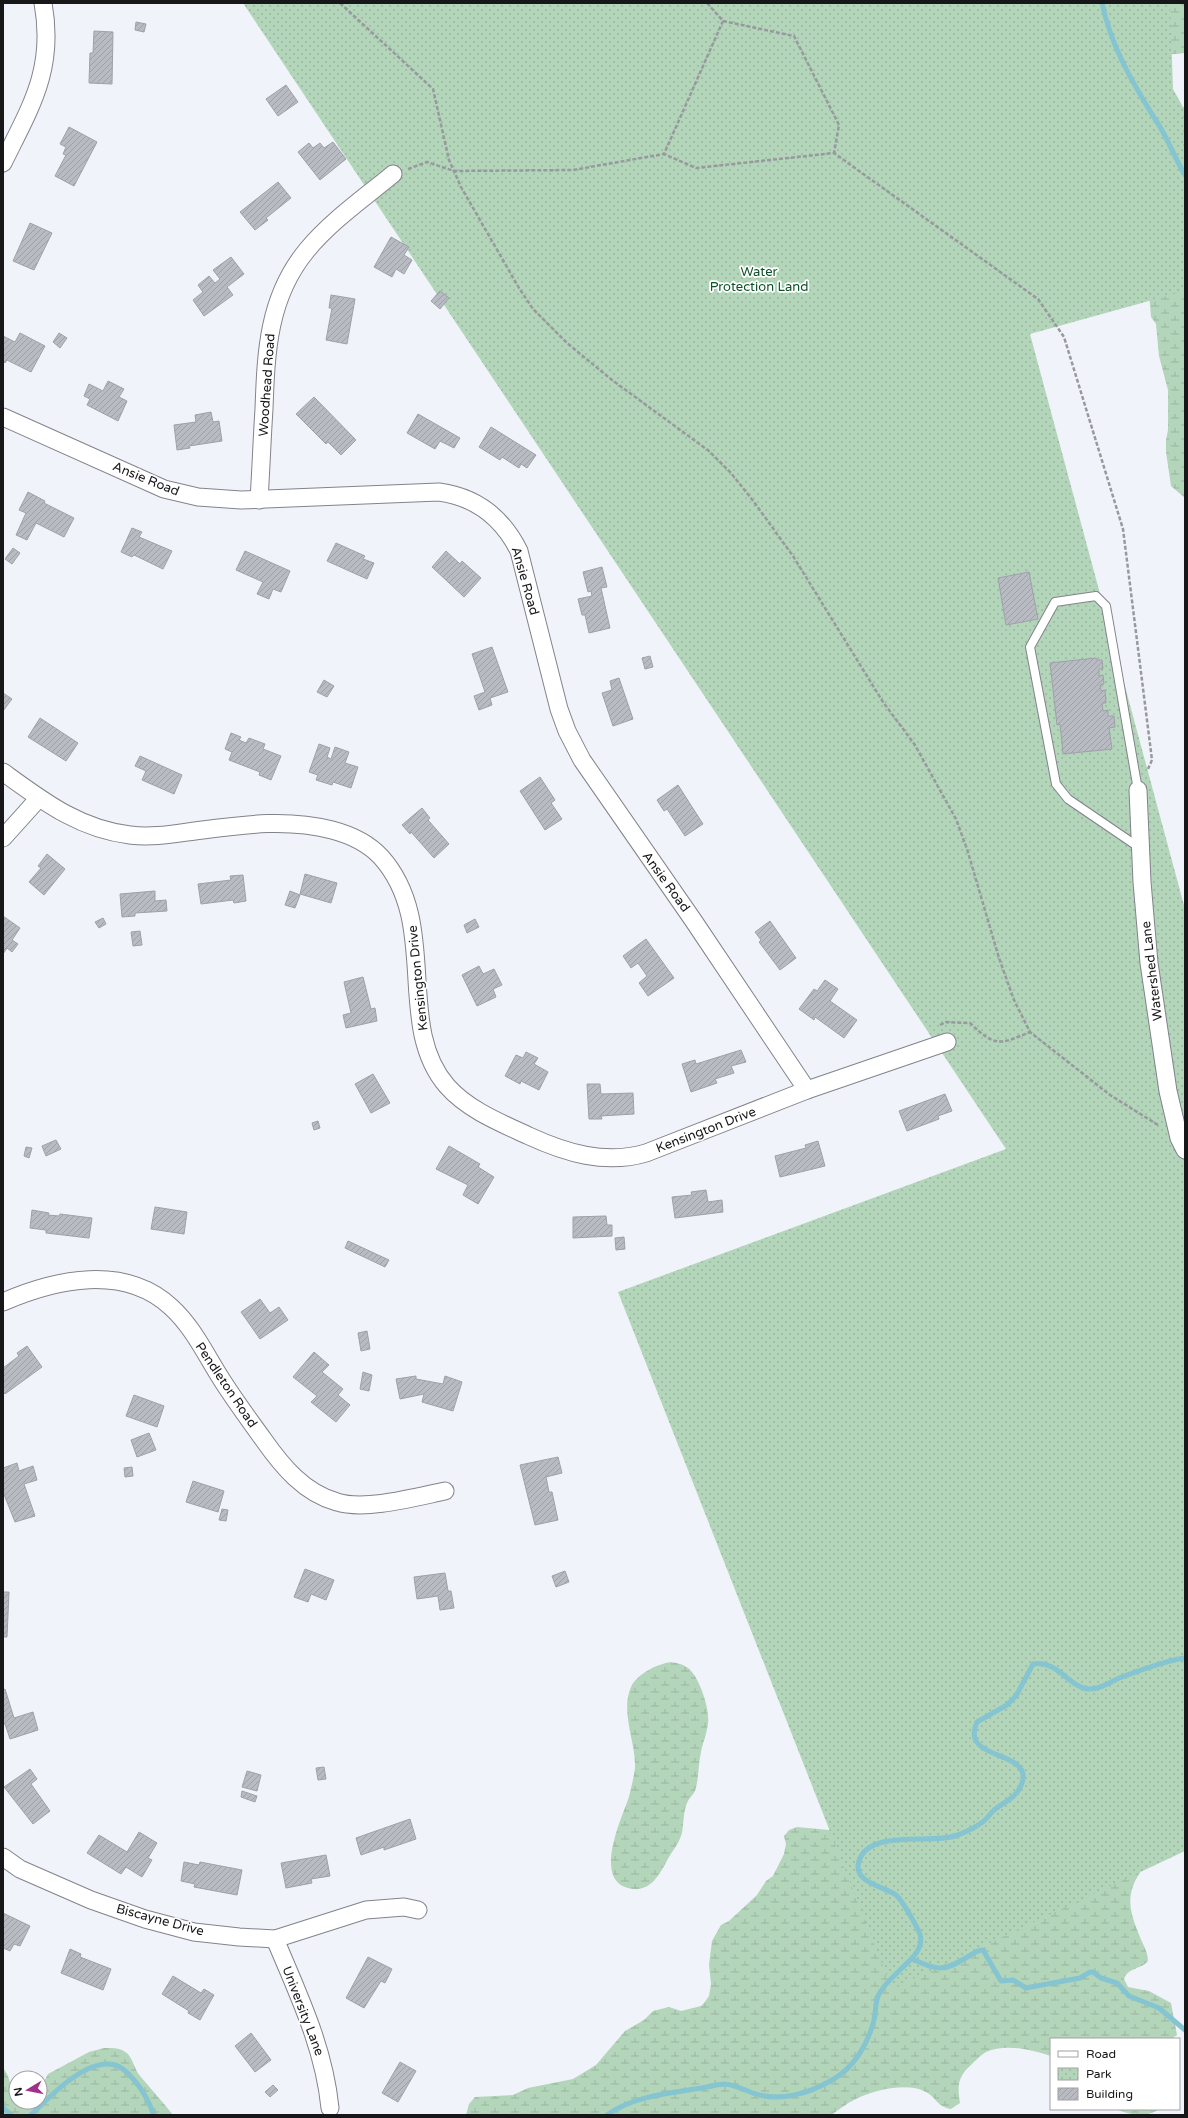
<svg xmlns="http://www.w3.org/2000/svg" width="1188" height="2118" font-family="'Varela Round',sans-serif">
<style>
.wetland{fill:url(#wetland-marsh)}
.park{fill:url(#park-dots)}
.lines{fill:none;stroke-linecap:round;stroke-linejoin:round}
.stream{stroke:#85c4d1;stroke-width:5}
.building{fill:url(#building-hatch);stroke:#9fa1a8}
.lane-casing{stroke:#82838b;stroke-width:10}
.street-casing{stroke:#82838b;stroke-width:19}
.path{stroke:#98999f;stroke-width:2.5;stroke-dasharray:4 2;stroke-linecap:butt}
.lane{stroke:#fff;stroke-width:8}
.street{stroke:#fff;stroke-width:17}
.labels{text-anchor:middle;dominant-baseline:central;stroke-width:3.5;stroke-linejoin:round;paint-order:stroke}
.park-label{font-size:13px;fill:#0b5126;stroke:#fff}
.street-label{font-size:13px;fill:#17171a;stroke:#fff}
</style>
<defs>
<pattern id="wetland-marsh" width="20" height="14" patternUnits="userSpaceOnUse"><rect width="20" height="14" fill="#b3d5ba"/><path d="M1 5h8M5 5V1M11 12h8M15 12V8" fill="none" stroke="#99b69f"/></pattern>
<pattern id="park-dots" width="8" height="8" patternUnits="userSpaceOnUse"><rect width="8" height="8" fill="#b3d5ba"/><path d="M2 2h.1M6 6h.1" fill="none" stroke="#99b69f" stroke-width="1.8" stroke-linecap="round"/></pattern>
<pattern id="building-hatch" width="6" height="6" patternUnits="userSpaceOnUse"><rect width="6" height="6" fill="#b9bbc3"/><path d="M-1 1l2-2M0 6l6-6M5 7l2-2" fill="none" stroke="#9ea0a7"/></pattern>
</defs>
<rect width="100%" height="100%" fill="#f1f3fb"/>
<g class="wetland">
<polygon points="989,3 1185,3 1185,53 1153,56 1174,107 1185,107 1185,498 1171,486 1166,452 1166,440 1168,430 1168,390 1159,356 1156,324 1151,317 1149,292"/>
<path d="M671,1662C676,1663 683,1664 688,1668C699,1676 710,1709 708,1723C707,1733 703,1742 701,1752C698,1765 699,1779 695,1791C693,1795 690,1797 688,1801C683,1810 684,1823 682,1833C679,1843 674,1849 669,1857C661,1871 653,1891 633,1889C590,1884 622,1818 629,1797C631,1788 634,1777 635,1768C636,1742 620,1712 631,1687C637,1674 657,1664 671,1662Z"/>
<path d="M797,1827L829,1830L837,1827L1141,1871C1124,1896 1130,1912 1140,1937C1143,1945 1148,1952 1148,1961C1142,1969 1127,1968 1124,1979L1128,1987L1149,1991L1171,2003L1177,2035L1171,2039H1051V2056C1032,2050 1006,2043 986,2052C981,2055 976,2060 972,2064C958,2076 957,2085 960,2103L951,2109C936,2106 937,2098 926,2092C908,2082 877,2090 860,2097C850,2101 840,2109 831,2115H466L469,2104L475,2097L513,2095L528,2088L573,2079L596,2065L625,2031L644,2020L653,2011L669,2007L681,2011L701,2006L704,2003L709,1996L711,1984L709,1965L712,1941L721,1925L729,1921L757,1895L766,1881L773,1876L784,1854L786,1844L784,1836L789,1830Z"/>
<path d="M104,2048C113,2048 120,2047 128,2054C133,2060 135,2070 140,2076C151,2089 162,2101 173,2115H3V2067L8,2076L16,2102H40V2089L48,2074L89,2052Z"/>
<path d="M1116,2109H1159C1148,2118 1128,2115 1116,2109Z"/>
</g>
<polygon class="park" points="243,3 1170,3 1173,89 1183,107 1183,146 1185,152 1185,291 1030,334 1185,909 1185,1851 892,1989 618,1292 1006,1149"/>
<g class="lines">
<g class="stream">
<path d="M1102,3C1111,46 1132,82 1155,119C1167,136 1174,157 1185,175"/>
<path d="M912,1959C940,1971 943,1972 969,1956C974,1953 978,1950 983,1950L1001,1981L1013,1980L1026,1988L1080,1978L1090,1972H1093L1101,1978L1117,1983L1129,1996L1159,2008L1185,2030"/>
<polyline points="3,2108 11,2115"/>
<path d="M31,2115C49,2097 87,2057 115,2065C123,2067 129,2074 134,2080C143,2090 149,2102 154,2115"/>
<path d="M607,2115C633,2096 670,2093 702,2088C709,2087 718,2084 725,2084C736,2085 746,2091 756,2094C780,2102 810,2093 832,2080C854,2068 868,2044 874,2020C876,2012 875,2004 878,1996C883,1985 893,1977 901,1969C911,1959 926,1948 919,1932C916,1925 902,1900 896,1895C884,1886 852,1883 859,1861C869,1829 930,1844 955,1836C964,1833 979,1826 986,1819C989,1816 991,1813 994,1810C1005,1801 1017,1798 1022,1783C1033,1749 959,1762 977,1722L1007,1705L1016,1696L1033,1664C1058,1660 1070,1688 1088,1689C1100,1690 1111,1681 1122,1677C1138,1671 1169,1660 1185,1658"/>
</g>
</g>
<g class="building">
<polygon points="136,22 146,24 144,32 135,30"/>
<polygon points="94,31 113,32 112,84 89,83 90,53 93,53"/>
<polygon points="286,85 298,102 278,116 266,99"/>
<polygon points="69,127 97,142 74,186 55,176 66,155 63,154 66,147 60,144"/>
<polygon points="333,142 346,159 320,180 298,152 309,143 313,148 320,143 324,148"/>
<polygon points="278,182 291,198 266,218 268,220 255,230 240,212"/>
<polygon points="30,223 52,233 34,270 13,261"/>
<polygon points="391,237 409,247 404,255 412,260 404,274 396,269 392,277 374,267"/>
<polygon points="231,257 244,274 227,287 233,295 204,316 193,300 203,292 198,285 209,276 215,283 220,279 213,270"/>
<polygon points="440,291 449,298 440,309 431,301"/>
<polygon points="331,295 355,299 347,344 326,340 332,308 329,308"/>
<polygon points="20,333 45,346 31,372 7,360 5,363 3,361 3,336 15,342"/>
<polygon points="59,333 67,338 60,348 53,342"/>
<polygon points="108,381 124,389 119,397 127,401 118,421 87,405 90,399 84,396 89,384 103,391"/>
<polygon points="314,397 356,440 341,455 328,442 326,444 296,414"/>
<polygon points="211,412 213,422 219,421 222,441 189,446 190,448 177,450 174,425 196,422 195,415"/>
<polygon points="418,414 460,438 454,448 440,441 435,449 407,433"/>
<polygon points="491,427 536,455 527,468 521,464 519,468 502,457 500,460 479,447"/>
<polygon points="28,492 45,501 44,503 74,518 64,537 36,523 27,540 16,535 26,513 19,510"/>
<polygon points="132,528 142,532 139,537 172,551 163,569 134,555 132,557 121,552"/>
<polygon points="336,543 365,556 363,559 374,563 367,579 327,561"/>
<polygon points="13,548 20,553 12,564 5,559"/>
<polygon points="245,551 290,571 281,592 273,589 269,599 257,594 263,582 236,570"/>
<polygon points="446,551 460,564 462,561 481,578 464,597 432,567"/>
<polygon points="602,567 607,587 601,588 610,628 589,633 585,615 582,615 578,599 592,596 591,591 588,592 583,572"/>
<polygon points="1029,572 1038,619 1006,625 998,578"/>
<polygon points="492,647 508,692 490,698 492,705 479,710 474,696 485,692 472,654"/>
<polygon points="650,656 653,667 645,669 642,658"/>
<polygon points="1096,658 1097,660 1102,660 1103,669 1099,669 1099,676 1103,675 1104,684 1100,685 1101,691 1105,690 1106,703 1102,703 1103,711 1108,710 1108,716 1114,716 1115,727 1109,728 1112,749 1063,754 1060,724 1057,725 1050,663"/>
<polygon points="619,678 633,719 613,726 602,693 612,690 610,681"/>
<polygon points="324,680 334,686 327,697 317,692"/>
<polygon points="3,693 12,699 3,711"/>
<polygon points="40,718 78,743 66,761 28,737"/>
<polygon points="231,733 241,737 239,740 246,743 249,738 265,744 263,749 281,756 271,780 259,775 260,772 229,760 232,752 225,749"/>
<polygon points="319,744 330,748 327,757 331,759 335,747 349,752 345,763 358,767 351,788 333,782 332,785 316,780 318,775 309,772"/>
<polygon points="140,756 182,775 174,794 142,780 146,771 135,766"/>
<polygon points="540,777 555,800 551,803 562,819 545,830 520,791"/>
<polygon points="678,785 703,824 685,836 667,809 664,811 657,800"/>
<polygon points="422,808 430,818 428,820 449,844 434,858 411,832 410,834 402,825"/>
<polygon points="47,854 65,869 44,895 29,882 41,868 38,866"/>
<polygon points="305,874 337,883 331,903 300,894"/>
<polygon points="243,875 246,901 234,903 233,900 201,904 198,884 231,880 230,876"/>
<polygon points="155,891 155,901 166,900 167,911 135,913 135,916 122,917 120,894"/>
<polygon points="290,891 300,895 295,908 285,905"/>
<polygon points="3,916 20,928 12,940 18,944 12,952 7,948 3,954"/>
<polygon points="103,918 106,924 99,928 95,922"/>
<polygon points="475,919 479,927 467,933 464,925"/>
<polygon points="770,921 796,958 780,970 759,942 761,940 755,932"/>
<polygon points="140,931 142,945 133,946 131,932"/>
<polygon points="646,939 674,978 648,996 639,983 647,976 638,963 631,968 623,956"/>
<polygon points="479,966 483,974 494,969 502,985 493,989 496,997 477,1006 462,975"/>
<polygon points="363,977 371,1009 375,1008 377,1021 346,1028 343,1015 351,1013 344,982"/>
<polygon points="825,980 838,989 830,1001 857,1020 844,1038 815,1017 814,1020 799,1009 814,989 817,991"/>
<polygon points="741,1050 746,1062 731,1066 734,1073 715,1079 717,1083 691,1092 682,1064 695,1060 696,1064"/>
<polygon points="526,1052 538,1058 534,1064 548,1072 539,1090 521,1081 520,1084 505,1076 516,1055 523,1058"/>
<polygon points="373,1074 390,1103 371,1113 355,1084"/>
<polygon points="587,1084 600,1084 601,1094 633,1093 634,1114 601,1116 602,1119 589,1119"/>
<polygon points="945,1094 952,1111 938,1116 939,1119 907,1131 899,1111"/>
<polygon points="318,1121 320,1128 314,1130 312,1123"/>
<polygon points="56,1140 61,1149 46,1156 42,1146"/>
<polygon points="818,1141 825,1166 780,1177 775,1156 806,1148 805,1145"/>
<polygon points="449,1146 480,1164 478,1167 494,1177 478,1204 463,1195 468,1185 436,1169"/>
<polygon points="26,1147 32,1148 29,1158 24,1156"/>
<polygon points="706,1190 708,1202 722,1200 723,1212 675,1218 672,1197 692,1195 691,1192"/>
<polygon points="155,1207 187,1212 184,1234 151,1229"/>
<polygon points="32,1210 49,1213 48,1215 59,1216 60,1214 92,1218 89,1238 46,1233 46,1230 30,1228"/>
<polygon points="606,1216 607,1225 612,1225 612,1236 573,1238 573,1217"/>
<polygon points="624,1237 625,1249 616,1250 615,1238"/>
<polygon points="348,1241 389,1260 385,1267 345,1248"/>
<polygon points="260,1299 270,1313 279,1307 288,1320 260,1339 241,1312"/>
<polygon points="367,1331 370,1349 361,1351 358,1333"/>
<polygon points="27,1346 42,1367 5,1394 3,1391 3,1368 19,1356 17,1353"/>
<polygon points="314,1352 329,1365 322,1372 343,1389 338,1395 350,1405 336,1422 311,1402 317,1396 293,1377"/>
<polygon points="363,1372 372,1375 369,1391 360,1389"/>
<polygon points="416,1376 416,1379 443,1384 445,1376 462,1382 453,1411 422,1402 424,1394 400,1399 396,1379"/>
<polygon points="134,1395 164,1406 157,1427 126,1416"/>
<polygon points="149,1433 156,1450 137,1457 131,1440"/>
<polygon points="558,1457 562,1473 546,1477 549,1492 552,1492 558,1520 535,1525 520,1465"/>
<polygon points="17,1463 19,1471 33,1466 37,1480 24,1484 35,1516 15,1522 3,1492 3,1468"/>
<polygon points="132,1467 133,1476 125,1477 124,1468"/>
<polygon points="193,1481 224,1491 218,1512 186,1502"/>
<polygon points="222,1509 228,1510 226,1521 219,1520"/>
<polygon points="305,1569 334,1580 326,1600 311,1594 308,1602 294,1597"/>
<polygon points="565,1571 569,1582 556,1587 552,1576"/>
<polygon points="445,1573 448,1591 451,1591 454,1608 440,1610 438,1596 417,1599 414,1577"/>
<polygon points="3,1592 9,1592 7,1637 3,1637"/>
<polygon points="5,1689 14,1718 33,1712 38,1730 10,1739 5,1724 3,1724 3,1690"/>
<polygon points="324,1767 326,1779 318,1780 316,1768"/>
<polygon points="30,1769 37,1779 31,1784 50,1811 33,1824 4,1787"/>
<polygon points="247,1771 261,1775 257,1791 242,1787"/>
<polygon points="242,1791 257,1796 255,1802 241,1797"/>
<polygon points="410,1819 416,1839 384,1850 384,1847 361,1855 356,1838"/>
<polygon points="139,1832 157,1843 148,1858 152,1860 142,1877 126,1867 121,1874 87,1853 99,1835 127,1852"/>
<polygon points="326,1855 330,1876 311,1879 312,1883 286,1888 281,1863"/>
<polygon points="184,1862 199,1865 200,1862 242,1870 237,1895 194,1887 195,1884 181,1881"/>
<polygon points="3,1913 30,1926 20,1946 14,1944 10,1951 3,1948"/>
<polygon points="70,1949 81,1954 80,1957 111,1969 103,1990 61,1973"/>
<polygon points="368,1957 392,1969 385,1983 381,1981 364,2008 346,1998"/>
<polygon points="173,1976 201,1993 204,1989 214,1995 200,2020 188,2013 189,2011 162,1994"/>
<polygon points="251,2033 271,2060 255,2072 235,2046"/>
<polygon points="400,2062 416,2071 398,2102 382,2093"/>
<polygon points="273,2085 278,2090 270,2097 265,2092"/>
</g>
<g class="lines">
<defs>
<polyline id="lane" points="1138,790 1106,606 1096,596 1055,602 1030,647 1056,784 1068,799 1140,848"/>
<g id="street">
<path d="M3,163C31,106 55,69 43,3"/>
<path d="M3,417L164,489L198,497L241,500L439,492C476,497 502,517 519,551L559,709L567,731L582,760L693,920L807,1090"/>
<path d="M259,500C261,469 262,439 264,409C266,352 268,297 307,250C331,221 364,198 393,174"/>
<path d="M3,772C43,801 79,829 130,835C151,838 173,834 195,831C241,825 286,818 332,830C351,835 368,843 381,857C441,924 394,1025 447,1086C468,1110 501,1123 529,1136C566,1153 605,1165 646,1153L807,1090L947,1042"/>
<polyline points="1138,790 1142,882 1149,963 1168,1091 1179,1138 1185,1150"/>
<polyline points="3,838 39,798"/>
<path d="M3,1302C56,1279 124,1264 171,1307C192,1326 205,1353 220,1377C233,1398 248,1418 263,1439C282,1466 304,1493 337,1502C365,1511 416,1497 445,1491"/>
<polyline points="3,1857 20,1869 91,1900 145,1919 194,1932 239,1937 275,1939 366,1910 404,1907 418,1910"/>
<path d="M275,1939C298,1994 324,2047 330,2108"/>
</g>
</defs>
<use href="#lane" class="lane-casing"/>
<use href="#street" class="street-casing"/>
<g class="path">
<polyline points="340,3 433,89 449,160 461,187 519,288 533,309 567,343 612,380 709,451 731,473 754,502 793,556 883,702 915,745 956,819 967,849 999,958 1014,1000 1030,1032 1110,1095 1158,1125"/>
<polyline points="707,3 723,21 664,154 696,168 834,153 1038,299 1064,337 1123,529 1152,760 1148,769"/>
<polyline points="723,21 794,36 839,125 834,153"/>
<polyline points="408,169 427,162 454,171 573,170 664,154"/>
<path d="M940,1025L946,1022L970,1023C995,1047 999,1045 1030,1032"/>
</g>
<use href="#lane" class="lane"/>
<use href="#street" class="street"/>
</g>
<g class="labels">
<g class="park-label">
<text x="759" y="272">Water<tspan x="759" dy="15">Protection Land</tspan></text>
</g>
<g class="street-label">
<text transform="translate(267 385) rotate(-86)">Woodhead Road</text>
<text transform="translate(146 479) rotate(22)">Ansie Road</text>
<text transform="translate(525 581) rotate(74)">Ansie Road</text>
<text transform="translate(666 882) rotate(54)">Ansie Road</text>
<text transform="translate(1152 971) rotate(-97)">Watershed Lane</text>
<text transform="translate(418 978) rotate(-96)">Kensington Drive</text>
<text transform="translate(706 1130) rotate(-21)">Kensington Drive</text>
<text transform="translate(226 1385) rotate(56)">Pendleton Road</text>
<text transform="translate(160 1920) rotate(15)">Biscayne Drive</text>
<text transform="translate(303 2011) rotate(69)">University Lane</text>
</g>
</g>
<rect width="1188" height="2118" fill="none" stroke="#17171a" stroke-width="8"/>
<rect x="1050" y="2038" width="130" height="72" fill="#ffffff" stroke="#a2a2a3"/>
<rect x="1058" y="2051" width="20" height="6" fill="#ffffff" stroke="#a2a2a3"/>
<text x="1086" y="2058" font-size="12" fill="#17171a">Road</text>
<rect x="1058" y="2068" width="20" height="12" fill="url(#park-dots)" stroke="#a2a2a3"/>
<text x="1086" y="2078" font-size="12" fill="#17171a">Park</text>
<rect x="1058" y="2088" width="20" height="12" fill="url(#building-hatch)" stroke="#a2a2a3"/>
<text x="1086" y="2098" font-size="12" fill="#17171a">Building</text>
<g transform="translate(28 2090) rotate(260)"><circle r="19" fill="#ffffff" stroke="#a2a2a3"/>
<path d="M0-3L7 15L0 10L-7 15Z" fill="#a2308b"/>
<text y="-6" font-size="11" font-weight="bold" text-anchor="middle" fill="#17171a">N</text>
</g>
</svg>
